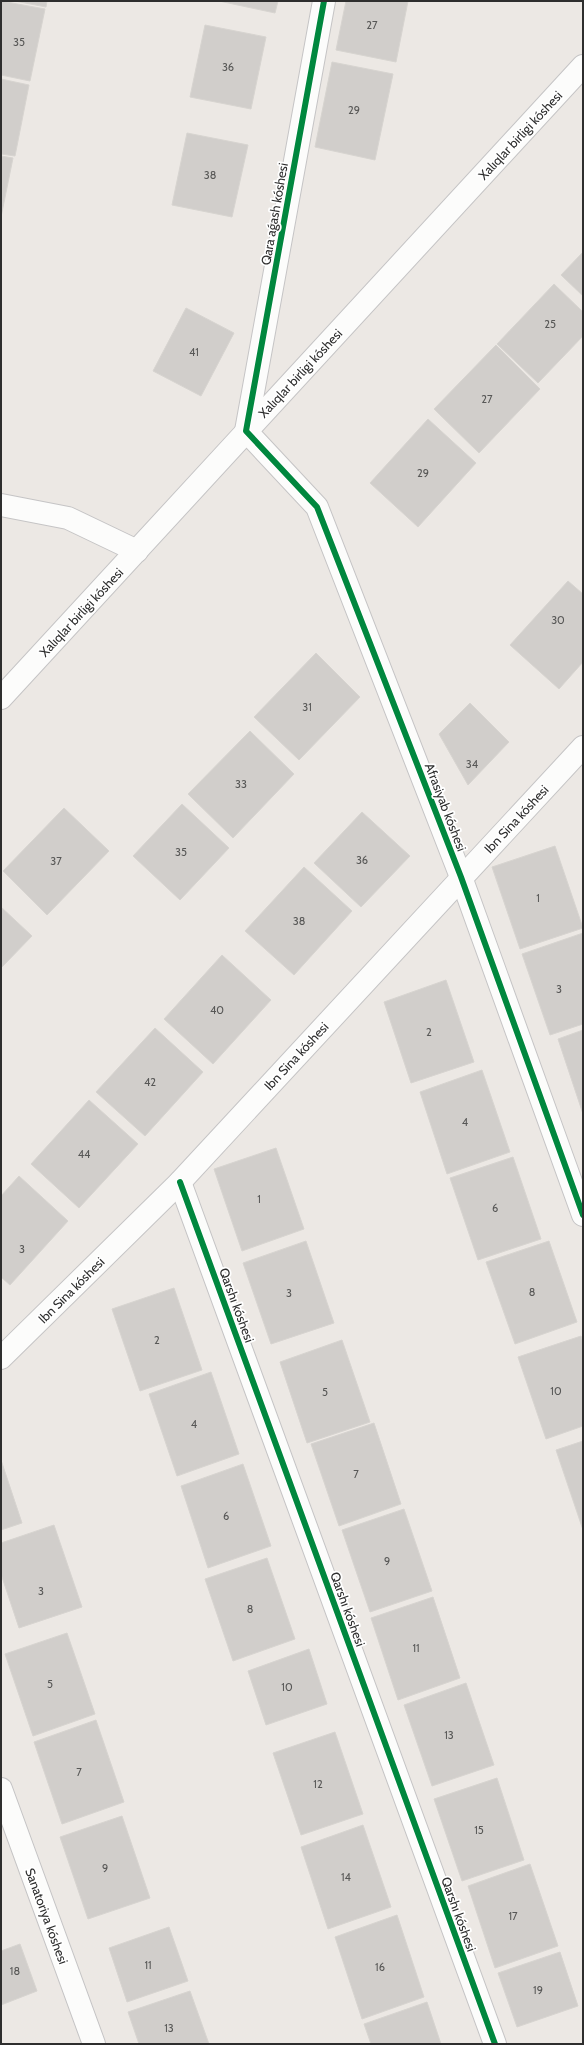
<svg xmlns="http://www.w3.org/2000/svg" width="584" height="2045" font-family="Cabin,sans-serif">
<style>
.building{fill:#d1cecb;stroke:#d7d4d0}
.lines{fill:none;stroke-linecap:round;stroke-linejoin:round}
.minor-casing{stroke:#c5c4c5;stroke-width:24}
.minor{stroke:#fcfcfb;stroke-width:22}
.cycleway-casing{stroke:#fff;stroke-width:8}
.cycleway{stroke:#00873e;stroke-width:6}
.labels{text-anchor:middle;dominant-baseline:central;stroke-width:3.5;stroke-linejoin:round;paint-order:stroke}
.number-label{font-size:11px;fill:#585857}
.street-label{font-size:13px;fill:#2e2e2e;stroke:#fff}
</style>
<rect width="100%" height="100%" fill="#ece8e4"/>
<g class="building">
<polygon points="1,1 45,9 30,81 1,75"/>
<polygon points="15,1 47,1 46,7"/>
<polygon points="219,1 278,1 275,13"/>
<polygon points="346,1 408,1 396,62 336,50"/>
<polygon points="205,25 266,37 251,109 190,97"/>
<polygon points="332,62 393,74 375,160 315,147"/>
<polygon points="1,79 29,85 15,156 1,154"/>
<polygon points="187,133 248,145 232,217 172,205"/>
<polygon points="1,156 13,158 1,217"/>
<polygon points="583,252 583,296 561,275"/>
<polygon points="554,284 583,312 583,336 538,383 497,344"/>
<polygon points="186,308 234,333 201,396 153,371"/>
<polygon points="496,345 540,389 479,453 434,409"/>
<polygon points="428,419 476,463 418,527 370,483"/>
<polygon points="568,581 583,594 583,662 559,689 510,645"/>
<polygon points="316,653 360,697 299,760 254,717"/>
<polygon points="470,703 509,742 468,785 439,734"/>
<polygon points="250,731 294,774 233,838 188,794"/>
<polygon points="182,804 229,848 180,900 133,856"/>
<polygon points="64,808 109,851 47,915 3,871"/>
<polygon points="362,812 410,856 361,907 314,863"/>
<polygon points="555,846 583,928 520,949 492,867"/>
<polygon points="304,867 352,911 294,975 245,931"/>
<polygon points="1,907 32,936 1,968"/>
<polygon points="583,933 583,1024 550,1035 522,954"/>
<polygon points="222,955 271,1000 213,1064 164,1019"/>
<polygon points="446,980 474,1062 411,1083 384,1002"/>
<polygon points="155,1028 203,1072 145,1136 96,1092"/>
<polygon points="583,1030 583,1114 558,1039"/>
<polygon points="482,1070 510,1152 447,1174 420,1092"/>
<polygon points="89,1100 138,1144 79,1208 31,1164"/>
<polygon points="276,1148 304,1229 242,1251 214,1169"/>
<polygon points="513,1157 541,1239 478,1260 450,1178"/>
<polygon points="19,1176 68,1221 10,1285 1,1277 1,1196"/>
<polygon points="306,1241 334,1323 271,1344 243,1263"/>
<polygon points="549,1241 577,1322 515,1344 486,1262"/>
<polygon points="174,1288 202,1370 140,1391 112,1309"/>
<polygon points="581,1336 583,1343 583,1426 546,1439 518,1357"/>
<polygon points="342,1340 370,1422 307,1443 280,1362"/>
<polygon points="211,1372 239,1454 177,1476 149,1394"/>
<polygon points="374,1423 401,1504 339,1526 311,1444"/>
<polygon points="583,1441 583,1530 556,1450"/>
<polygon points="1,1460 22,1523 1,1530"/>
<polygon points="243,1464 271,1546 208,1568 181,1486"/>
<polygon points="404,1509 432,1591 370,1612 342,1530"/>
<polygon points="54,1525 82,1607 19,1628 1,1574 1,1543"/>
<polygon points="267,1558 295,1639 233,1661 205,1579"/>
<polygon points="433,1597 460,1678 398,1700 371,1618"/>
<polygon points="67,1633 95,1714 33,1736 5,1654"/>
<polygon points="309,1649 327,1704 266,1725 248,1671"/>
<polygon points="466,1683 494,1765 432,1786 404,1705"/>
<polygon points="96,1720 124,1802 62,1824 34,1742"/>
<polygon points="335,1732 363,1814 301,1835 273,1753"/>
<polygon points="497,1778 524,1860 462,1881 434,1799"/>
<polygon points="122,1816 150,1898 88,1919 60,1837"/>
<polygon points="363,1825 391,1907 328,1929 301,1847"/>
<polygon points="530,1864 558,1946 495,1968 468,1886"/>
<polygon points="397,1915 424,1997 362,2019 335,1937"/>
<polygon points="169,1927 188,1981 127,2002 109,1948"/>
<polygon points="20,1944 37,1991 1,2005 1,1951"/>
<polygon points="560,1952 578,2006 517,2027 498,1973"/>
<polygon points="190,1991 209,2044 139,2044 128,2012"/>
<polygon points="427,2002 441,2044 371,2044 364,2024"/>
</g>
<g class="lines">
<defs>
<g id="minor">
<polyline points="324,1 246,431 317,507 461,877 583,1215"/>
<polyline points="1,505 68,518 137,551"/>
<polyline points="1,698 583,66"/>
<polyline points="180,1182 495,2044"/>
<polyline points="1,1358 180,1182 583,747"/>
<polyline points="1,1789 94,2044"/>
</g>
</defs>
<use href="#minor" class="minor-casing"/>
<use href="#minor" class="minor"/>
<defs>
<g id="cycleway">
<polyline points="324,1 246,431 317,507 461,877 583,1215"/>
<polyline points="180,1182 495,2044"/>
</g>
</defs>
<use href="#cycleway" class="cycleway-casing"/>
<use href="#cycleway" class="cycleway"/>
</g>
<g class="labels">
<g class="number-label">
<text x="372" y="25">27</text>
<text x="19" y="42">35</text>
<text x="228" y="67">36</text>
<text x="354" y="110">29</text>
<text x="210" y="175">38</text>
<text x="550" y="324">25</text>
<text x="194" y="352">41</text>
<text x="487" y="399">27</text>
<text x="423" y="473">29</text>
<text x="558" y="620">30</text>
<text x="307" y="707">31</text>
<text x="472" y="764">34</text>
<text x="241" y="784">33</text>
<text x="181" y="852">35</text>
<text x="362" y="860">36</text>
<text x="56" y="861">37</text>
<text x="538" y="898">1</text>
<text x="299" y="921">38</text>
<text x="559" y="989">3</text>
<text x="217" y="1010">40</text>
<text x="429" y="1032">2</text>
<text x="150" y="1082">42</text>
<text x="465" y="1122">4</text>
<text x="84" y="1154">44</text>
<text x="259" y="1199">1</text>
<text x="495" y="1208">6</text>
<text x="22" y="1249">3</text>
<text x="532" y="1292">8</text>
<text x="289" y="1293">3</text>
<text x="157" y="1340">2</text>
<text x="556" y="1391">10</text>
<text x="325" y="1392">5</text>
<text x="194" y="1424">4</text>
<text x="356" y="1474">7</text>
<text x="226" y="1516">6</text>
<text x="387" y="1561">9</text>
<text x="41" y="1591">3</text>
<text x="250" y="1609">8</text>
<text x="416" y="1648">11</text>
<text x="50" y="1684">5</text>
<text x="287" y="1687">10</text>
<text x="449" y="1735">13</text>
<text x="79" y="1772">7</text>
<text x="318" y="1784">12</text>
<text x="479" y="1830">15</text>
<text x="105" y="1868">9</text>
<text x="346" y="1877">14</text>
<text x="513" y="1916">17</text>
<text x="148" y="1965">11</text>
<text x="380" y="1967">16</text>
<text x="15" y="1971">18</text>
<text x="538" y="1990">19</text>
<text x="169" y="2028">13</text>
</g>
<g class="street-label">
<text transform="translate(520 135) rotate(-47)">Xalıqlar birligi kóshesi</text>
<text transform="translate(274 214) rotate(-80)">Qara aǵash kóshesi</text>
<text transform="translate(300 373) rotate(-47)">Xalıqlar birligi kóshesi</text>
<text transform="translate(81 612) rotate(-47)">Xalıqlar birligi kóshesi</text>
<text transform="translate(446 807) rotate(69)">Afrasiyab kóshesi</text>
<text transform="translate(516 819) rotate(-47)">Ibn Sina kóshesi</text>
<text transform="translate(296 1056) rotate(-47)">Ibn Sina kóshesi</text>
<text transform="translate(71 1290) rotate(-45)">Ibn Sina kóshesi</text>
<text transform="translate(237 1305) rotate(70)">Qarshı kóshesi</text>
<text transform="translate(348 1609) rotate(70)">Qarshı kóshesi</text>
<text transform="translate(459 1914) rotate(70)">Qarshı kóshesi</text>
<text transform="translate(47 1916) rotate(70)">Sanatoriya kóshesi</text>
</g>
</g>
<rect width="584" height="2045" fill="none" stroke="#2e2e2e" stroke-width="4"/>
</svg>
